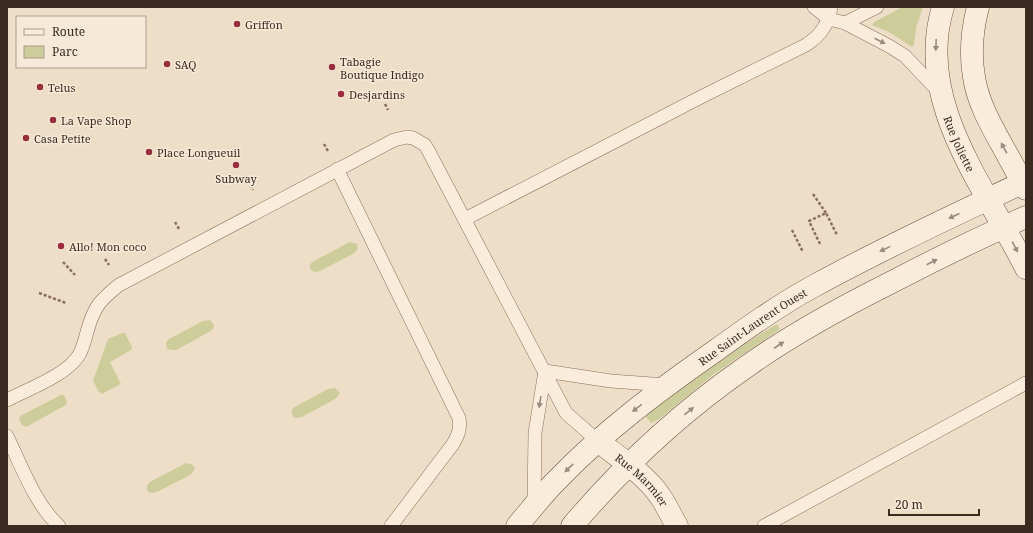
<svg xmlns="http://www.w3.org/2000/svg" width="1033" height="533" font-family="'Noto Serif',serif">
<style>
.green{fill:#cdcd9b}
.lines{fill:none;stroke-linecap:round;stroke-linejoin:round}
.lane-casing{stroke:#8a6f5d;stroke-width:14}
.street-casing{stroke:#8a6f5d;stroke-width:23}
.secondary-casing{stroke:#6c5140;stroke-width:23}
.path{stroke:#8a6f5d;stroke-width:2.5;stroke-dasharray:3 2;stroke-linecap:butt}
.lane{stroke:#f9ecdb;stroke-width:13}
.street{stroke:#f9ecdb;stroke-width:22}
.secondary{stroke:#f9ecdb;stroke-width:22}
.oneway{fill:#9a8b7e}
.poi-dot{fill:#992d3b;stroke:#f6e9d7;stroke-width:1.5}
.labels{text-anchor:middle;dominant-baseline:central;stroke-width:3;stroke-linejoin:round;paint-order:stroke}
.poi-label{font-size:11px;fill:#3b2a20;stroke:#f6e9d7;text-anchor:start}
.street-label{font-size:11px;fill:#3b2a20;stroke:#f6e9d7}
</style>
<rect width="100%" height="100%" fill="#eedec8"/>
<g class="green">
<polygon points="903,7 923,7 916,28 914,45 912,47 889,32 872,25 874,22"/>
<path d="M350,242L357,244C359,249 357,250 353,254L320,271L316,272L312,271L310,268V264L314,261Z"/>
<polygon points="210,320 214,325 213,329 209,332 176,350 172,350 167,349 166,342 169,339 203,321"/>
<path d="M777,324L780,329L714,374L659,419L651,423L645,416C688,383 731,352 777,324Z"/>
<polygon points="122,333 125,333 132,347 131,350 110,362 121,384 102,394 99,392 93,381 108,339"/>
<polygon points="335,388 340,393 338,396 335,399 302,417 297,418 293,417 292,413 292,409 295,407 328,389"/>
<polygon points="61,395 64,395 67,402 66,405 26,427 22,425 19,419 20,416"/>
<path d="M186,463L193,465L195,468L193,472L190,475L157,492L152,493L148,492C146,487 147,485 150,482Z"/>
</g>
<g class="lines">
<defs>
<g id="lane">
<polyline points="814,7 829,19 845,23 889,46 905,56 939,92"/>
<polyline points="845,23 877,7"/>
<path d="M337,169L459,418C461,429 458,435 453,444L391,526"/>
<path d="M465,219L701,97L806,45C820,36 829,24 831,7"/>
<polyline points="545,371 611,381 666,385"/>
<path d="M7,400C28,389 67,375 79,355C83,348 85,340 87,332C94,307 99,301 119,285L394,140L407,137L413,138L425,145L428,150L566,413L598,441"/>
<path d="M7,436C21,465 35,504 59,526"/>
<polyline points="534,505 535,433 545,371"/>
<polyline points="764,526 1026,383"/>
</g>
<g id="street">
<path id="s1" d="M598,441C618,457 646,475 660,496C667,506 671,516 677,526"/>
</g>
<g id="secondary">
<path id="s2" d="M943,7C914,102 986,188 1026,268"/>
<path d="M978,7C972,30 970,54 974,77C978,105 995,132 1008,156C1014,167 1020,178 1026,189"/>
<path id="s3" d="M517,526C530,511 542,495 556,481C603,432 659,390 715,351C747,328 779,305 814,286C883,248 955,215 1026,181"/>
<path d="M572,526C623,466 681,412 746,367C792,334 842,307 892,282C936,259 981,237 1026,217"/>
</g>
</defs>
<use href="#lane" class="lane-casing"/>
<use href="#street" class="street-casing"/>
<use href="#secondary" class="secondary-casing"/>
<g class="path">
<polyline points="385,104 388,110"/>
<polyline points="324,144 328,151"/>
<polyline points="246,176 253,190"/>
<polyline points="813,194 826,213"/>
<polyline points="175,222 179,229"/>
<polyline points="792,230 803,252"/>
<polyline points="820,244 809,221 826,213 837,235"/>
<polyline points="105,259 109,265"/>
<polyline points="63,262 75,275"/>
<polyline points="39,293 66,303"/>
</g>
<use href="#lane" class="lane"/>
<use href="#street" class="street"/>
<use href="#secondary" class="secondary"/>
</g>
<defs><path id="oneway-solid" d="M-6-.8H1V-3.2L6.5 0L1 3.2V.8H-6Z"/></defs>
<g class="oneway">
<use href="#oneway-solid" transform="translate(880 41) rotate(27)"/>
<use href="#oneway-solid" transform="translate(936 45) rotate(92)"/>
<use href="#oneway-solid" transform="translate(1004 148) rotate(-119)"/>
<use href="#oneway-solid" transform="translate(954 216) rotate(155)"/>
<use href="#oneway-solid" transform="translate(1015 247) rotate(62)"/>
<use href="#oneway-solid" transform="translate(885 249) rotate(154)"/>
<use href="#oneway-solid" transform="translate(932 262) rotate(-27)"/>
<use href="#oneway-solid" transform="translate(779 345) rotate(-33)"/>
<use href="#oneway-solid" transform="translate(540 402) rotate(99)"/>
<use href="#oneway-solid" transform="translate(637 408) rotate(142)"/>
<use href="#oneway-solid" transform="translate(689 411) rotate(-39)"/>
<use href="#oneway-solid" transform="translate(569 468) rotate(136)"/>
</g>
<g class="poi-dot">
<circle cx="237" cy="24" r="4"/>
<circle cx="167" cy="64" r="4"/>
<circle cx="332" cy="67" r="4"/>
<circle cx="40" cy="87" r="4"/>
<circle cx="341" cy="94" r="4"/>
<circle cx="53" cy="120" r="4"/>
<circle cx="26" cy="138" r="4"/>
<circle cx="149" cy="152" r="4"/>
<circle cx="236" cy="165" r="4"/>
<circle cx="61" cy="246" r="4"/>
</g>
<g class="labels">
<g class="poi-label">
<text x="245" y="24">Griffon</text>
<text x="340" y="61">Tabagie<tspan x="340" dy="13">Boutique Indigo</tspan></text>
<text x="175" y="64">SAQ</text>
<text x="48" y="87">Telus</text>
<text x="349" y="94">Desjardins</text>
<text x="61" y="120">La Vape Shop</text>
<text x="34" y="138">Casa Petite</text>
<text x="157" y="152">Place Longueuil</text>
<text x="236" y="178" text-anchor="middle">Subway</text>
<text x="69" y="246">Allo! Mon coco</text>
</g>
<g class="street-label">
<text stroke="none"><textPath href="#s2" startOffset="141">Rue Joliette</textPath></text>
<text stroke="none"><textPath href="#s3" startOffset="310">Rue Saint-Laurent Ouest</textPath></text>
<text stroke="none"><textPath href="#s1" startOffset="59">Rue Marmier</textPath></text>
</g>
</g>
<rect width="1033" height="533" fill="none" stroke="#3b2a20" stroke-width="16"/>
<rect x="16" y="16" width="130" height="52" fill="#f6e9d7" stroke="#ab9d8e"/>
<rect x="24" y="29" width="20" height="6" fill="#f9ecdb" stroke="#ab9d8e"/>
<text x="52" y="36" font-size="12" fill="#3b2a20">Route</text>
<rect x="24" y="46" width="20" height="12" fill="#cdcd9b" stroke="#ab9d8e"/>
<text x="52" y="56" font-size="12" fill="#3b2a20">Parc</text>
<path d="M889 509v6h90v-6" fill="none" stroke="#3b2a20" stroke-width="2"/>
<text x="895" y="509" font-size="12" fill="#3b2a20" stroke="#f6e9d7" stroke-width="3" paint-order="stroke">20 m</text>
</svg>
